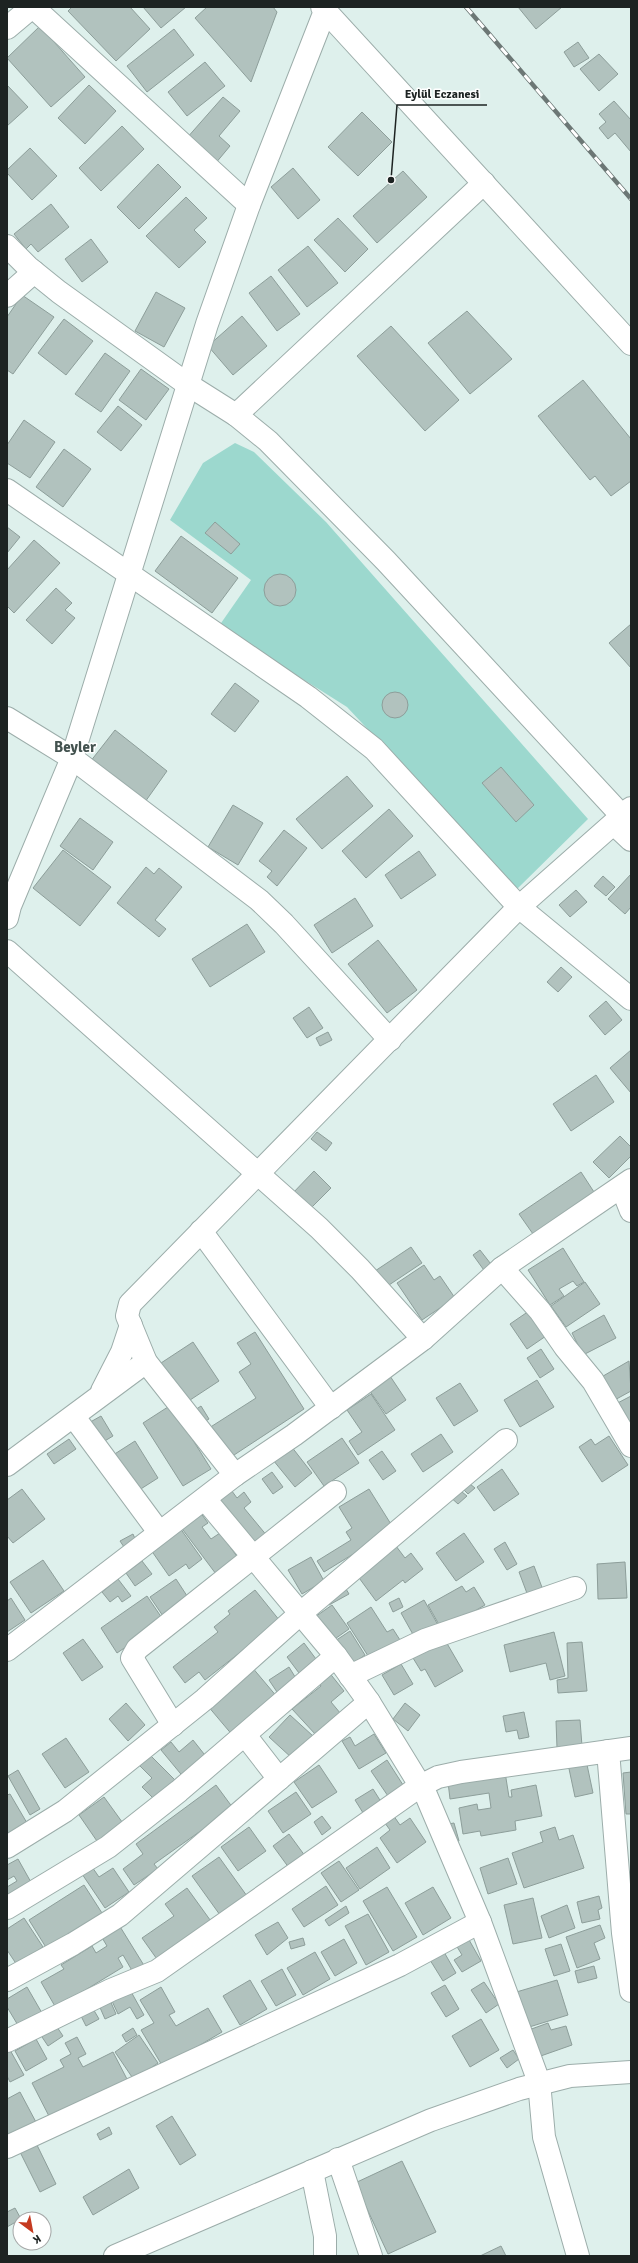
<svg xmlns="http://www.w3.org/2000/svg" width="638" height="2263" font-family="Signika,sans-serif">
<style>
.green{fill:#9cd8ce}
.building{fill:#b1c2be;stroke:#8d9e9a}
.lines{fill:none;stroke-linecap:round;stroke-linejoin:round}
.street-casing{stroke:#9cadaa;stroke-width:24}
.secondary-casing{stroke:#9cadaa;stroke-width:24}
.street{stroke:#fff;stroke-width:22}
.secondary{stroke:#fff;stroke-width:22}
.rail-casing{stroke:#6c7775;stroke-width:4.5}
.rail{stroke:#fff;stroke-width:3;stroke-dasharray:9;stroke-linecap:butt}
.labels{text-anchor:middle;dominant-baseline:central;stroke-width:3;stroke-linejoin:round;paint-order:stroke}
.district-label{font-size:15px;font-weight:bold;fill:#43524f;stroke:#fff}
.leader{fill:none;stroke:#1d2322;stroke-width:1.5}
.callout-dot{fill:#1d2322;stroke:#fff;stroke-width:1.5}
.callout-label{font-size:12px;text-anchor:middle;font-weight:bold;fill:#1d2322;stroke:#fff;stroke-width:3;stroke-linejoin:round;paint-order:stroke}
</style>
<rect width="100%" height="100%" fill="#def0ec"/>
<polygon class="green" points="235,443 254,452 326,522 588,819 517,889 347,707 219,626 251,580 170,520 203,463"/>
<g class="building">
<polygon points="72,7 130,7 150,29 116,61 68,11"/>
<polygon points="143,7 186,7 161,28"/>
<polygon points="207,7 273,7 277,12 251,82 195,18"/>
<polygon points="518,7 562,7 536,29"/>
<polygon points="40,26 85,77 51,107 7,58"/>
<polygon points="174,29 194,55 147,92 127,66"/>
<polygon points="578,42 589,58 574,67 564,52"/>
<polygon points="599,54 618,74 599,91 580,69"/>
<polygon points="205,62 225,86 187,116 168,92"/>
<polygon points="7,85 28,107 7,126"/>
<polygon points="89,85 116,111 85,144 58,118"/>
<polygon points="223,97 240,111 219,136 230,146 215,164 186,139"/>
<polygon points="614,101 631,120 631,152 615,133 608,139 599,128 606,122 599,114"/>
<polygon points="362,112 392,142 358,176 328,147"/>
<polygon points="122,126 144,149 101,191 79,168"/>
<polygon points="30,148 57,176 32,200 7,173 7,170"/>
<polygon points="158,164 181,187 139,229 117,207"/>
<polygon points="293,168 320,200 298,219 271,187"/>
<polygon points="403,171 427,197 377,243 353,216"/>
<polygon points="186,197 207,218 194,230 206,242 179,268 146,236"/>
<polygon points="51,204 69,227 38,252 31,244 26,249 14,234"/>
<polygon points="338,218 368,249 345,272 314,240"/>
<polygon points="91,239 108,262 82,282 65,259"/>
<polygon points="308,246 338,283 307,307 278,270"/>
<polygon points="271,276 300,314 277,331 249,293"/>
<polygon points="156,292 185,308 164,347 135,331"/>
<polygon points="22,295 54,317 13,374 7,370 7,317"/>
<polygon points="467,311 512,359 470,394 428,343"/>
<polygon points="242,316 267,346 233,375 208,346"/>
<polygon points="64,319 93,341 66,375 38,353"/>
<polygon points="391,326 459,400 425,431 357,356"/>
<polygon points="105,353 130,371 101,412 75,394"/>
<polygon points="141,369 169,389 146,420 119,400"/>
<polygon points="583,380 631,439 631,481 611,496 595,476 590,480 538,416"/>
<polygon points="118,406 142,425 121,451 97,432"/>
<polygon points="24,420 55,442 30,478 7,463 7,445"/>
<polygon points="64,449 91,469 63,507 36,487"/>
<polygon points="215,522 240,544 231,554 205,533"/>
<polygon points="7,527 20,537 7,553"/>
<polygon points="181,536 238,578 212,613 155,571"/>
<polygon points="34,540 60,563 14,613 7,606 7,570"/>
<circle cx="280" cy="590" r="16"/>
<polygon points="56,588 72,603 65,610 75,618 52,644 26,620"/>
<polygon points="631,624 631,668 609,643"/>
<polygon points="235,683 259,701 235,732 211,714"/>
<circle cx="395" cy="705" r="13"/>
<polygon points="115,730 167,771 145,802 90,762"/>
<polygon points="501,767 534,805 516,822 482,783"/>
<polygon points="347,776 373,806 322,849 296,819"/>
<polygon points="233,805 263,823 238,865 208,847"/>
<polygon points="389,809 413,836 366,878 342,851"/>
<polygon points="80,818 113,842 93,870 60,846"/>
<polygon points="284,830 307,848 277,886 267,877 272,871 259,861"/>
<polygon points="63,850 111,887 80,926 33,888"/>
<polygon points="419,851 436,875 401,899 385,875"/>
<polygon points="146,867 154,874 159,868 182,887 155,920 166,929 159,937 117,903"/>
<polygon points="631,874 631,907 625,914 608,899"/>
<polygon points="603,876 615,887 606,896 594,886"/>
<polygon points="576,890 587,902 570,917 559,905"/>
<polygon points="355,898 373,926 332,953 314,925"/>
<polygon points="247,924 265,952 210,987 192,959"/>
<polygon points="378,940 417,990 387,1013 348,964"/>
<polygon points="561,967 572,977 558,992 547,982"/>
<polygon points="606,1001 622,1020 605,1035 589,1016"/>
<polygon points="309,1007 323,1028 307,1038 293,1018"/>
<polygon points="328,1032 332,1040 320,1046 316,1038"/>
<polygon points="631,1050 631,1093 610,1068"/>
<polygon points="596,1075 614,1102 571,1131 553,1104"/>
<polygon points="317,1132 332,1143 326,1151 311,1139"/>
<polygon points="620,1136 631,1147 631,1156 609,1178 593,1162"/>
<polygon points="314,1171 331,1188 308,1211 291,1195"/>
<polygon points="581,1172 594,1192 533,1234 519,1214"/>
<polygon points="411,1247 422,1263 383,1289 372,1273"/>
<polygon points="563,1248 584,1282 577,1286 573,1281 559,1289 564,1296 550,1305 528,1270"/>
<polygon points="480,1250 494,1268 486,1273 473,1255"/>
<polygon points="424,1265 434,1280 440,1276 455,1298 422,1320 397,1283"/>
<polygon points="585,1282 600,1304 566,1327 551,1306"/>
<polygon points="529,1311 546,1336 527,1349 510,1324"/>
<polygon points="604,1315 616,1338 583,1355 572,1333"/>
<polygon points="255,1332 304,1409 231,1457 209,1428 256,1398 239,1372 251,1364 237,1343"/>
<polygon points="193,1342 219,1381 187,1402 161,1363"/>
<polygon points="541,1349 554,1369 540,1378 527,1358"/>
<polygon points="629,1361 631,1391 611,1402 598,1379"/>
<polygon points="390,1376 406,1400 386,1414 369,1390"/>
<polygon points="537,1380 554,1407 520,1427 504,1400"/>
<polygon points="460,1383 478,1411 454,1426 436,1398"/>
<polygon points="371,1394 395,1430 358,1455 349,1441 362,1432 347,1410"/>
<polygon points="631,1396 631,1441 610,1407"/>
<polygon points="171,1405 211,1469 183,1486 143,1423"/>
<polygon points="201,1406 209,1419 204,1422 195,1410"/>
<polygon points="101,1416 113,1436 98,1445 85,1425"/>
<polygon points="441,1434 453,1452 423,1472 411,1454"/>
<polygon points="609,1436 628,1465 602,1482 579,1447 591,1439 595,1445"/>
<polygon points="342,1438 359,1463 324,1486 307,1462"/>
<polygon points="69,1439 76,1449 54,1464 47,1454"/>
<polygon points="135,1441 158,1478 136,1492 110,1457"/>
<polygon points="291,1446 312,1473 295,1487 273,1460"/>
<polygon points="382,1451 396,1471 383,1480 369,1460"/>
<polygon points="502,1469 519,1494 494,1511 477,1487"/>
<polygon points="272,1472 283,1487 273,1494 262,1479"/>
<polygon points="465,1480 475,1488 468,1494 459,1485"/>
<polygon points="229,1487 237,1498 244,1492 251,1502 244,1508 268,1537 252,1550 209,1503"/>
<polygon points="457,1488 467,1496 458,1504 448,1495"/>
<polygon points="22,1489 45,1519 13,1543 7,1536 7,1500"/>
<polygon points="369,1489 394,1529 324,1572 317,1561 351,1540 346,1532 352,1528 339,1507"/>
<polygon points="200,1512 208,1523 202,1527 211,1539 220,1533 241,1562 219,1578 180,1526"/>
<polygon points="180,1528 202,1559 189,1569 186,1564 169,1576 151,1550"/>
<polygon points="464,1533 484,1562 456,1581 436,1553"/>
<polygon points="133,1534 136,1541 124,1547 120,1541"/>
<polygon points="393,1542 405,1558 411,1553 423,1569 405,1583 403,1580 376,1601 354,1571"/>
<polygon points="505,1542 517,1564 507,1570 494,1549"/>
<polygon points="311,1557 324,1581 302,1594 288,1570"/>
<polygon points="43,1560 64,1591 31,1613 10,1582"/>
<polygon points="142,1561 152,1574 135,1586 126,1573"/>
<polygon points="625,1562 627,1598 598,1599 597,1564"/>
<polygon points="534,1566 543,1590 528,1596 519,1572"/>
<polygon points="118,1579 131,1596 122,1602 118,1596 110,1602 102,1592"/>
<polygon points="176,1579 191,1602 165,1619 150,1597"/>
<polygon points="343,1584 349,1594 329,1605 327,1597"/>
<polygon points="462,1586 466,1592 474,1587 485,1605 442,1630 428,1605"/>
<polygon points="255,1590 280,1621 205,1680 199,1672 185,1683 173,1667 218,1632 214,1627 230,1614 228,1611"/>
<polygon points="147,1596 164,1621 117,1653 101,1628"/>
<polygon points="11,1598 25,1620 7,1632 7,1601"/>
<polygon points="399,1598 403,1607 393,1612 389,1603"/>
<polygon points="424,1600 438,1625 415,1638 401,1613"/>
<polygon points="332,1605 349,1629 332,1641 315,1617"/>
<polygon points="371,1607 387,1632 393,1629 400,1640 370,1659 347,1623"/>
<polygon points="350,1631 365,1655 348,1667 332,1643"/>
<polygon points="554,1632 565,1676 550,1680 546,1663 510,1672 504,1645"/>
<polygon points="83,1639 103,1667 82,1681 63,1653"/>
<polygon points="445,1640 463,1671 435,1687 425,1669 421,1671 413,1658"/>
<polygon points="582,1642 587,1691 558,1693 557,1680 568,1678 567,1643"/>
<polygon points="304,1643 319,1663 302,1677 287,1657"/>
<polygon points="401,1664 413,1684 394,1695 382,1675"/>
<polygon points="251,1666 278,1698 234,1737 207,1705"/>
<polygon points="289,1667 297,1680 279,1695 269,1680"/>
<polygon points="328,1671 344,1691 331,1702 341,1714 316,1735 292,1709 321,1686 317,1680"/>
<polygon points="126,1703 145,1725 128,1741 109,1719"/>
<polygon points="405,1703 420,1715 408,1731 393,1719"/>
<polygon points="524,1712 529,1737 519,1739 517,1730 506,1732 503,1716"/>
<polygon points="290,1715 313,1736 293,1759 269,1737"/>
<polygon points="580,1720 582,1746 557,1748 556,1721"/>
<polygon points="374,1734 386,1753 359,1769 342,1741 350,1737 355,1746"/>
<polygon points="66,1738 89,1772 65,1788 42,1754"/>
<polygon points="193,1740 208,1759 185,1779 161,1750 171,1742 179,1752"/>
<polygon points="149,1754 176,1781 156,1801 142,1787 152,1778 139,1765"/>
<polygon points="387,1760 405,1788 390,1799 371,1771"/>
<polygon points="586,1760 593,1793 575,1797 568,1764"/>
<polygon points="319,1765 337,1792 312,1808 294,1782"/>
<polygon points="18,1770 40,1809 30,1815 8,1776"/>
<polygon points="505,1772 509,1797 512,1797 511,1790 536,1785 542,1816 515,1821 516,1830 481,1836 480,1831 463,1834 459,1808 477,1804 478,1810 491,1808 489,1793 450,1799 448,1782"/>
<polygon points="631,1772 631,1814 626,1814 623,1773"/>
<polygon points="216,1785 233,1808 154,1864 158,1869 134,1885 123,1869 143,1854 136,1844"/>
<polygon points="373,1789 383,1805 365,1816 355,1800"/>
<polygon points="296,1792 311,1814 283,1833 268,1811"/>
<polygon points="10,1794 27,1823 7,1835 7,1795"/>
<polygon points="104,1797 125,1826 99,1844 79,1815"/>
<polygon points="391,1812 400,1825 410,1818 426,1842 397,1863 380,1838 390,1830 382,1819"/>
<polygon points="322,1816 331,1828 322,1835 314,1822"/>
<polygon points="454,1823 459,1841 448,1844 443,1825"/>
<polygon points="249,1827 266,1851 238,1871 221,1847"/>
<polygon points="555,1827 559,1840 573,1835 584,1868 524,1888 512,1853 543,1842 540,1832"/>
<polygon points="289,1834 308,1860 292,1872 273,1846"/>
<polygon points="377,1847 390,1868 360,1889 346,1868"/>
<polygon points="219,1857 247,1896 220,1915 192,1876"/>
<polygon points="508,1858 517,1884 488,1894 480,1868"/>
<polygon points="18,1859 32,1884 7,1898 7,1887 17,1881 14,1876 7,1880 7,1865"/>
<polygon points="339,1861 359,1890 341,1902 321,1873"/>
<polygon points="90,1864 99,1877 113,1868 129,1892 105,1908 80,1871"/>
<polygon points="84,1885 102,1913 47,1949 29,1920"/>
<polygon points="326,1886 338,1905 304,1927 292,1909"/>
<polygon points="387,1887 417,1937 393,1951 363,1901"/>
<polygon points="433,1887 451,1918 423,1935 405,1903"/>
<polygon points="187,1888 213,1924 159,1962 142,1938 174,1916 165,1904"/>
<polygon points="599,1896 602,1908 598,1910 600,1919 582,1923 577,1902"/>
<polygon points="533,1898 542,1938 513,1944 504,1905"/>
<polygon points="567,1905 575,1928 549,1938 541,1916"/>
<polygon points="346,1906 349,1913 329,1926 325,1920"/>
<polygon points="368,1914 389,1952 366,1965 345,1926"/>
<polygon points="24,1918 43,1947 17,1965 7,1950 7,1929"/>
<polygon points="278,1922 288,1938 267,1955 255,1935"/>
<polygon points="119,1925 145,1967 134,1974 123,1955 118,1958 123,1967 56,2008 41,1982 64,1969 61,1965 92,1946 96,1953 107,1946 101,1936"/>
<polygon points="600,1925 605,1938 594,1943 600,1959 577,1968 566,1937"/>
<polygon points="303,1938 305,1945 291,1949 289,1942"/>
<polygon points="468,1938 481,1961 462,1972 454,1960 462,1955 456,1945"/>
<polygon points="344,1939 357,1963 335,1976 321,1952"/>
<polygon points="561,1944 570,1971 554,1976 545,1949"/>
<polygon points="315,1952 330,1979 303,1995 287,1968"/>
<polygon points="444,1952 456,1973 443,1981 430,1960"/>
<polygon points="594,1966 597,1978 578,1983 575,1971"/>
<polygon points="282,1969 296,1995 276,2006 261,1981"/>
<polygon points="250,1980 267,2009 240,2025 223,1996"/>
<polygon points="557,1980 568,2015 526,2028 513,1993"/>
<polygon points="484,1982 499,2004 486,2013 471,1990"/>
<polygon points="445,1985 459,2009 446,2017 431,1993"/>
<polygon points="27,1987 42,2013 19,2027 7,2007 7,1999"/>
<polygon points="161,1987 175,2012 169,2015 176,2026 208,2008 222,2032 163,2067 141,2030 154,2023 140,2000"/>
<polygon points="129,1988 144,2015 137,2019 130,2007 118,2014 111,1999"/>
<polygon points="109,1998 116,2014 105,2019 98,2003"/>
<polygon points="92,2007 99,2019 86,2026 80,2014"/>
<polygon points="481,2019 499,2050 470,2067 452,2036"/>
<polygon points="548,2023 551,2030 566,2026 572,2045 535,2058 526,2031"/>
<polygon points="55,2024 63,2036 48,2046 40,2034"/>
<polygon points="133,2028 137,2035 126,2042 122,2035"/>
<polygon points="139,2035 158,2063 134,2080 115,2052"/>
<polygon points="77,2037 86,2054 78,2058 83,2067 113,2052 128,2081 51,2120 32,2083 64,2067 60,2060 71,2054 65,2043"/>
<polygon points="36,2039 47,2059 26,2071 15,2051"/>
<polygon points="10,2050 24,2075 10,2082 7,2076 7,2052"/>
<polygon points="513,2050 519,2059 507,2068 500,2058"/>
<polygon points="20,2092 37,2124 7,2137 7,2099"/>
<polygon points="172,2116 196,2155 180,2165 156,2126"/>
<polygon points="109,2127 112,2134 100,2140 97,2134"/>
<polygon points="36,2143 56,2184 40,2192 20,2152"/>
<polygon points="402,2161 436,2232 388,2254 355,2183"/>
<polygon points="129,2169 139,2188 93,2215 83,2197"/>
<polygon points="15,2208 21,2219 7,2227 7,2212"/>
<polygon points="501,2246 506,2256 480,2256"/>
</g>
<g class="lines">
<defs>
<g id="street">
<polyline points="33,7 249,205"/>
<polyline points="7,246 28,267 59,292 187,384 236,415 268,441 386,561 622,816"/>
<polyline points="7,296 34,272"/>
<polyline points="236,415 484,183"/>
<polyline points="7,490 308,697 374,749 519,907 631,999"/>
<polyline points="7,718 72,758 259,900 284,924 390,1040"/>
<polyline points="614,824 631,840"/>
<polyline points="7,918 10,906 72,758 207,324 249,205 325,11"/>
<polyline points="7,951 319,1228 360,1269 423,1339"/>
<polyline points="622,1188 631,1211"/>
<polyline points="201,1231 331,1408"/>
<polyline points="502,1268 540,1311 565,1347 593,1381 631,1446"/>
<polyline points="102,1391 122,1352 131,1325"/>
<polyline points="74,1417 159,1532"/>
<polyline points="7,1465 146,1362"/>
<polyline points="235,1475 146,1362 127,1316 130,1304 519,907 631,808"/>
<polyline points="205,1499 336,1656 369,1702 426,1795 480,1922 539,2082 544,2137 578,2256"/>
<polyline points="7,1650 235,1475 294,1435 423,1339 502,1268 631,1180"/>
<polyline points="350,1676 425,1640 575,1588"/>
<polyline points="173,1725 132,1658 137,1649 335,1492"/>
<polyline points="245,1735 279,1779"/>
<polyline points="608,1751 623,1933 631,1991"/>
<polyline points="7,1847 65,1811 205,1699 301,1613 506,1440"/>
<polyline points="7,1908 108,1847 179,1791 336,1656"/>
<polyline points="7,1980 73,1944 120,1915 369,1702"/>
<polyline points="7,2041 111,1990 157,1971 420,1786 438,1777 461,1772 631,1748"/>
<polyline points="7,2147 400,1965 480,1922"/>
<polyline points="338,2159 371,2256"/>
<polyline points="312,2171 325,2236 325,2256"/>
</g>
<g id="secondary">
<polyline points="322,7 631,344"/>
<polyline points="7,28 32,7"/>
<polyline points="115,2256 431,2120 519,2089 570,2076 631,2072"/>
</g>
</defs>
<use href="#street" class="street-casing"/>
<use href="#secondary" class="secondary-casing"/>
<use href="#street" class="street"/>
<use href="#secondary" class="secondary"/>
<defs>
<polyline id="rail" points="466,7 631,199"/>
</defs>
<use href="#rail" class="rail-casing"/>
<use href="#rail" class="rail"/>
</g>
<g class="labels">
<g class="district-label">
<text x="75" y="747">Beyler</text>
</g>
</g>
<path class="leader" d="M391 180L397 105H487"/>
<circle class="callout-dot" cx="391" cy="180" r="4"/>
<g class="callout-label">
<text x="442" y="98">Eylül Eczanesi</text>
</g>
<rect width="638" height="2263" fill="none" stroke="#1d2322" stroke-width="16"/>
<g transform="translate(32 2231) rotate(148)"><circle r="19" fill="#ffffff" stroke="#a5a7a7"/>
<path d="M0-3L7 15L0 10L-7 15Z" fill="#c53a20"/>
<text y="-6" font-size="11" font-weight="bold" text-anchor="middle" fill="#1d2322">K</text>
</g>
</svg>
